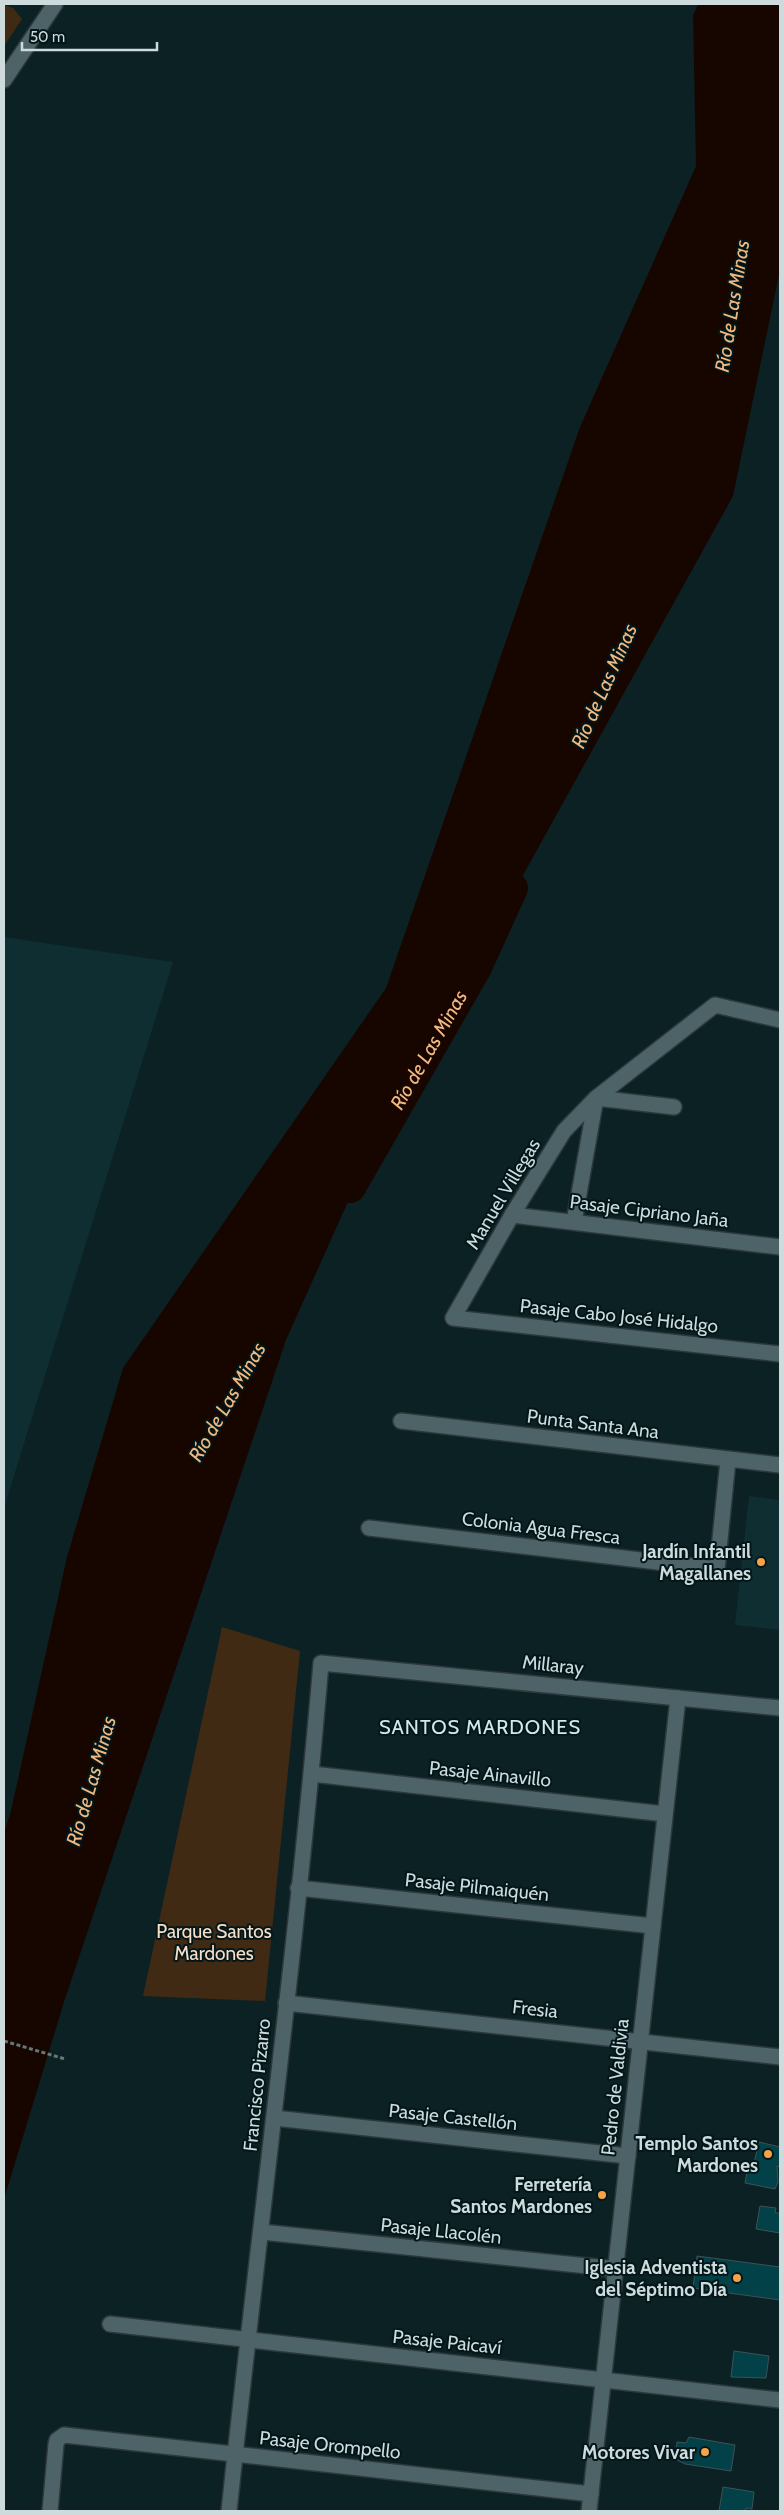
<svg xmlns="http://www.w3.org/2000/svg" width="784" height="2515" font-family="Cabin,sans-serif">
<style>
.built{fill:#0e2e32}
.green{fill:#412a13}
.water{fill:#170600}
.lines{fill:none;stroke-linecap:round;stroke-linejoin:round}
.river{stroke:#170600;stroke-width:32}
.building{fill:#034148;stroke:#3c5256}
.minor-casing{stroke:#2d383b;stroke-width:18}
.path{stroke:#667779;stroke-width:3;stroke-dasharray:4 2.5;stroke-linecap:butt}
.minor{stroke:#4d6367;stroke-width:15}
.poi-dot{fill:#f6a247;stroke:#03171a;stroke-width:2}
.labels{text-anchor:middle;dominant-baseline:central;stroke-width:4;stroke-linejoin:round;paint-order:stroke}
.street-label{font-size:19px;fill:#cedbdc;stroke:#03171a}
.poi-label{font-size:19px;font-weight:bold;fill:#cedbdc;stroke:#03171a;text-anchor:end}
.park-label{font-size:19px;fill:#f7dec7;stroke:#03171a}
.water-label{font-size:20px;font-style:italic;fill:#f4b87e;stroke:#03171a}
.neighbourhood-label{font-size:20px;letter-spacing:1px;fill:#cfe9ed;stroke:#03171a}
</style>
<rect width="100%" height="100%" fill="#0c2124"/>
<g class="built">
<polygon points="4,937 173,962 4,1508"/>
<polygon points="749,1496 780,1500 780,1630 735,1625"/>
</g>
<g class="green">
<polygon points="4,5 13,8 22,19 4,46"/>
<polygon points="222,1627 300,1651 265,2001 143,1996"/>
</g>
<polygon class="water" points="698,4 780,4 780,270 733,496 372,1148 286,1340 64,2002 4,2199 4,1833 11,1811 67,1557 123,1368 386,988 580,427 696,166 693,16"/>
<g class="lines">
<path class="river" id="s1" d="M350,1187L476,967L512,888"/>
</g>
<g class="building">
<polygon points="759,2142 780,2147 780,2167 777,2166 778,2182 775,2189 745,2183 749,2162 754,2163"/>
<polygon points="760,2206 776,2208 775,2213 780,2213 780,2233 756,2229"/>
<polygon points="697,2256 780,2267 780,2300 693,2288"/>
<polygon points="734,2351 769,2356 766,2378 731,2377"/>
<polygon points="689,2437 735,2445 731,2471 685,2464 675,2459 677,2442 686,2443"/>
<polygon points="723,2487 754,2492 752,2509 746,2508 746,2511 719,2511"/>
</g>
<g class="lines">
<defs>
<g id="minor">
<polyline points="4,80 55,4"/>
<polyline points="780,1020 715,1005 596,1098 564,1131 512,1215 453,1318 780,1354"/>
<polyline points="512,1215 780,1247"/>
<polyline points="574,1222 596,1098 674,1107"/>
<polyline points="401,1421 780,1465"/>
<polyline points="369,1528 717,1569 728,1460"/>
<polyline points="312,1774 665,1814"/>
<polyline points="298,1888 653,1926"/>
<polyline points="286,2003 780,2057"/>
<polyline points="274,2118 628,2156"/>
<polyline points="262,2232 616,2269"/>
<polyline points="110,2324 780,2400"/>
<polyline points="50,2511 56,2444 57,2440 64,2435 591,2494"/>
<path d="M229,2511C259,2228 297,1946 321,1663L780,1708"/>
<polyline points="589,2511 678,1698"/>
</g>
</defs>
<use href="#minor" class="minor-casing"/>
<polyline class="path" points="4,2041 65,2059"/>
<use href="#minor" class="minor"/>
</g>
<g class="poi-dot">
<circle cx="761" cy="1562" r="5"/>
<circle cx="768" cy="2154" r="5"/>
<circle cx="602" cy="2195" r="5"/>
<circle cx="737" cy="2278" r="5"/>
<circle cx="705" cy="2452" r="5"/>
</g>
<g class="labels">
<g class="street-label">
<text transform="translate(503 1194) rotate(-59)">Manuel Villegas</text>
<text transform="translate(649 1211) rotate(7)">Pasaje Cipriano Jaña</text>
<text transform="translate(619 1316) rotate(6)">Pasaje Cabo José Hidalgo</text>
<text transform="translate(593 1424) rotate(7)">Punta Santa Ana</text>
<text transform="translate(541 1528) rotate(7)">Colonia Agua Fresca</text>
<text transform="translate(553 1665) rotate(6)">Millaray</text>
<text transform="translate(490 1774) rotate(6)">Pasaje Ainavillo</text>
<text transform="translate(477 1887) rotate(6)">Pasaje Pilmaiquén</text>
<text transform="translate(535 2009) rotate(6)">Fresia</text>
<text transform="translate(257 2085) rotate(-84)">Francisco Pizarro</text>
<text transform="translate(615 2087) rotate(-84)">Pedro de Valdivia</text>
<text transform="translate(453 2117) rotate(6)">Pasaje Castellón</text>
<text transform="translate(441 2231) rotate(6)">Pasaje Llacolén</text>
<text transform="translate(447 2342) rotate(6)">Pasaje Paicaví</text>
<text transform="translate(330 2445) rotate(6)">Pasaje Orompello</text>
</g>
<g class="poi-label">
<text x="751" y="1551">Jardín Infantil<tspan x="751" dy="22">Magallanes</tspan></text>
<text x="758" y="2143">Templo Santos<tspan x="758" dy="22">Mardones</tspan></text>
<text x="592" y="2184">Ferretería<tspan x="592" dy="22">Santos Mardones</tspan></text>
<text x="727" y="2267">Iglesia Adventista<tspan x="727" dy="22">del Séptimo Día</tspan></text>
<text x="695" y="2452">Motores Vivar</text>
</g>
<g class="park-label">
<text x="214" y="1931">Parque Santos<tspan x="214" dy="22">Mardones</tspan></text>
</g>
<g class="water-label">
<text transform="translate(732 306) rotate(-81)">Río de Las Minas</text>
<text transform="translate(604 686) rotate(-66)">Río de Las Minas</text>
<text stroke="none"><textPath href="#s1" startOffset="158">Río de Las Minas</textPath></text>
<text transform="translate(227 1402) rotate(-60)">Río de Las Minas</text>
<text transform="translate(91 1781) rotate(-74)">Río de Las Minas</text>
</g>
<g class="neighbourhood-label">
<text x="480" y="1727">SANTOS MARDONES</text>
</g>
</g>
<rect width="784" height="2515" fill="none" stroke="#cedbdc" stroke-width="10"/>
<path d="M22 42v8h135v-8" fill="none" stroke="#cedbdc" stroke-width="2.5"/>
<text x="30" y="42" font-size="15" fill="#cedbdc" stroke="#03171a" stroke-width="4" paint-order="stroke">50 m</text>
</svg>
